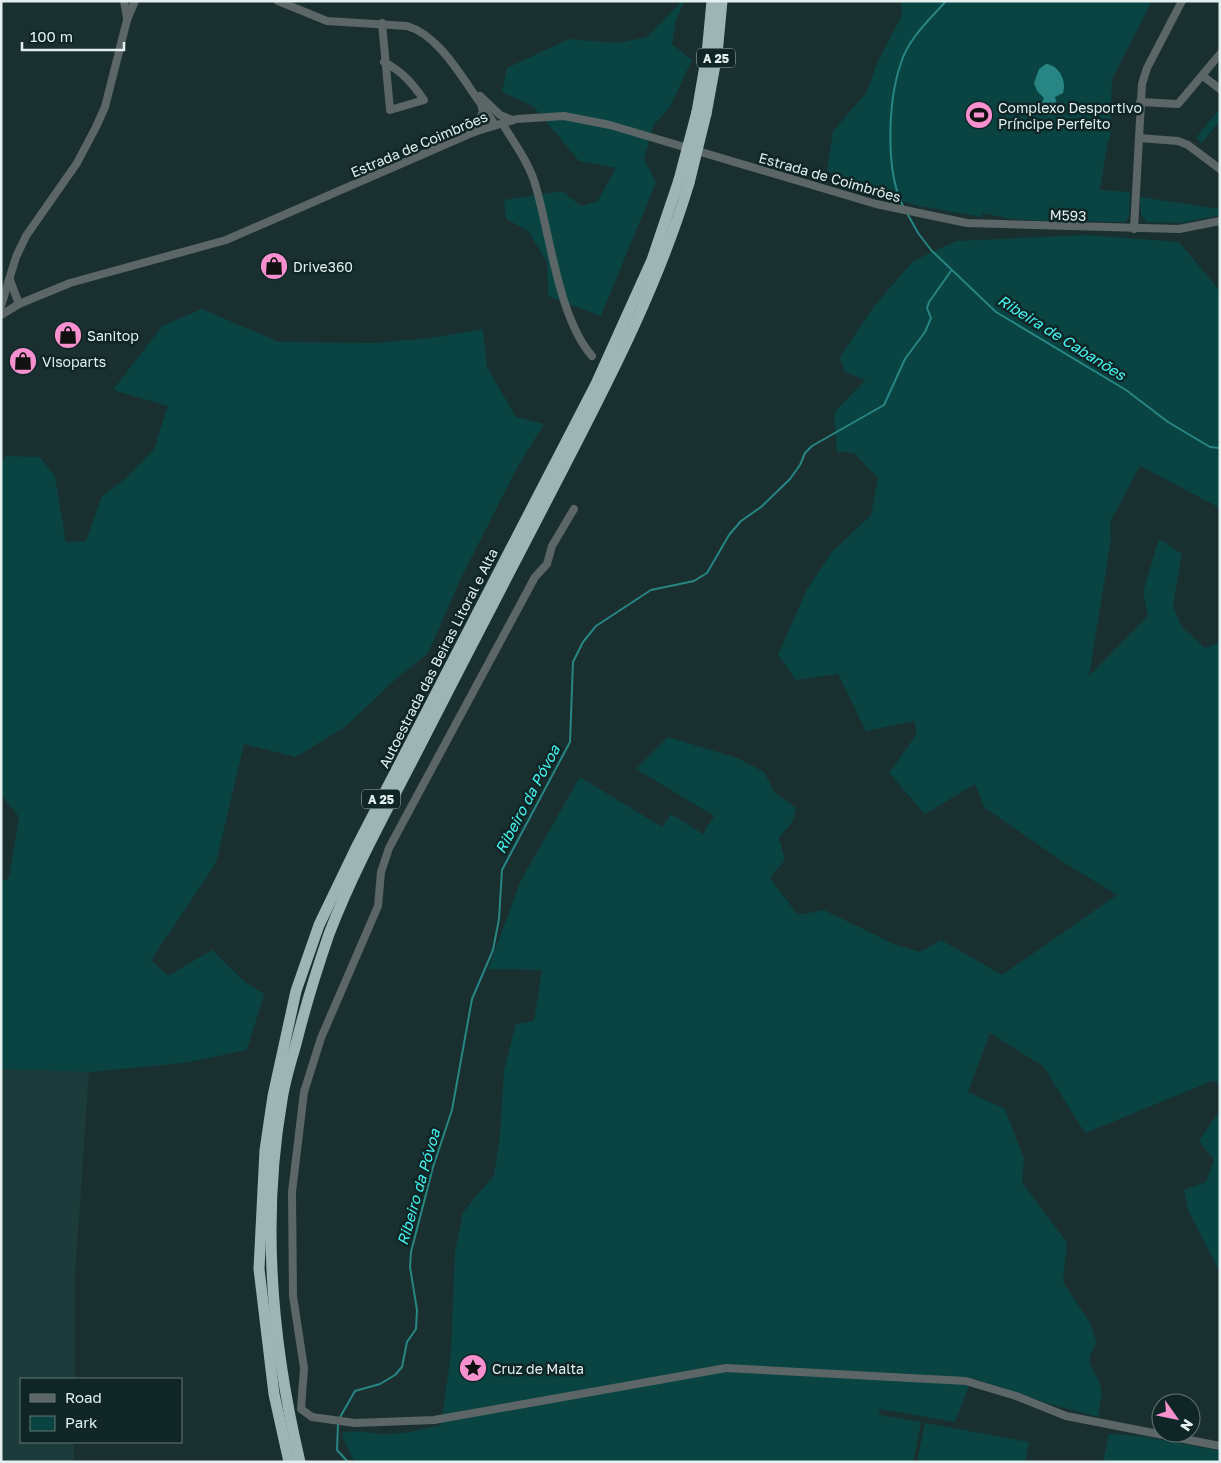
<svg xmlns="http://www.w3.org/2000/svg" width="1221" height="1463" font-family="'Golos Text',sans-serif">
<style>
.built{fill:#1b3c3b}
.green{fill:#094342}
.water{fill:#278684}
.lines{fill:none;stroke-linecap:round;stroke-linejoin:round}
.stream{stroke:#278684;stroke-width:2}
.minor{stroke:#5c6666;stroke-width:8}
.highway{stroke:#9db6b5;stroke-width:11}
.highway-bridge{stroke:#9db6b5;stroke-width:11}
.labels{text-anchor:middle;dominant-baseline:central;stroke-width:5;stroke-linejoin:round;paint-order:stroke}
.shield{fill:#102626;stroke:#a4b3b3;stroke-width:1}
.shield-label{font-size:12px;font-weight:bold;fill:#e3f0ef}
.poi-label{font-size:14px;fill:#e3f0ef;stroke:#102626;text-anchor:start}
.street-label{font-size:14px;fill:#e3f0ef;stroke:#102626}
.water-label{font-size:15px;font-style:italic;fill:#45f4f0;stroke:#102626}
</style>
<rect width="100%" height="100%" fill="#1a3030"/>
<polygon class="built" points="1,1069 89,1072 75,1275 75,1379 21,1379 21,1442 74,1442 74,1462 1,1462"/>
<g class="green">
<polygon points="682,1 684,1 676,21 672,44 692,60 670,107 653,126 644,159 656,182 601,316 548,296 547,262 528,231 506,219 504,200 562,191 581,206 597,202 616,168 579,161 533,106 502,92 507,68 569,39 618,43 647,37"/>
<polygon points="901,1 1152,1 1112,79 1110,139 1108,140 1100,190 1130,192 1129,216 1125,222 1041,221 1012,219 982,213 981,217 914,205 827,171 833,131 867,92 877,63 902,15"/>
<polygon points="1220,108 1220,125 1217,124 1202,143 1196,138"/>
<polygon points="1140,197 1220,209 1220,215 1182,223 1147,222 1141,215"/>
<path d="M1086,235L1179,242L1220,291V508L1140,466L1110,522L1111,540L1089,676L1148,616L1143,592L1159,539L1182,554L1173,605L1181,626L1205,648L1220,642V1087L1215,1081L1210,1082L1085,1133L1043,1066L990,1033L968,1092L1005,1109L1024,1159L1022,1182L1067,1243L1063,1282L1090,1323L1097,1343C1080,1365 1097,1368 1101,1389C1103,1397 1099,1409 1098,1417L1047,1403L972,1378L955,1422L880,1409L879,1415L921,1422L913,1462H354C351,1451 344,1444 342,1433C358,1429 370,1434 386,1434C404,1434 423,1429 441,1425L451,1353L455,1251L463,1212L494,1175L500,1136L504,1070L516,1024L534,1021L542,970L488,969L521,880L580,777L662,827L671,814L703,834L714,816L636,769L668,737L737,758L764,772L775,793L796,808L793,821L779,838L785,860L770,878L798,915L824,910L896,945L920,952L941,940L1002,975L1117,895L1060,860L984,807L975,784L925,814L889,773L916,735L915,721L866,731L838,674L796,680L778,655L806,591L832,552L871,515L878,478L854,453L837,452L834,413L865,380L845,372L840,357L872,309L913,261L956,241Z"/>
<polygon points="202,309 279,342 376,343 430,338 483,329 487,367 516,417 544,424 518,466 461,578 428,653 397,678 346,726 296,757 244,744 216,863 151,960 168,976 212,950 245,982 264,994 247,1050 184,1063 89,1072 1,1069 1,882 9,878 19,817 1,795 1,462 7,456 40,457 55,476 66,542 86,541 102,496 126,478 154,449 168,406 113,390 162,326"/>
<polygon points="1220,1110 1220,1276 1219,1271 1188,1210 1184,1190 1206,1182 1214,1160 1199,1141"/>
<polygon points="925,1423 1029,1442 1025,1462 917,1462"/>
<polygon points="1109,1434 1141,1436 1220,1451 1220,1462 1103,1462"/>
</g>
<path class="water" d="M1046,64C1059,65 1067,81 1063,93L1055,97L1058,107L1056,112L1050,116L1038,112L1044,98L1037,91L1034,83L1039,69Z"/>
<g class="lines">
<g class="stream">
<path d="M903,206C885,171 888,100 901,63C908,39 930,19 946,1"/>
<polyline points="907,213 918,233 931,250 996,312 1126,390 1168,422 1210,447 1220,448"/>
<polyline points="339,1419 355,1391 380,1384 395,1375 402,1367 407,1342 416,1329 417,1310 410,1267 411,1252 433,1167 452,1110 472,999 493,950 499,919 502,870 570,742 573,662 583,642 596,626 651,590 694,581 707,573 729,535 741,521 761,507 790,479 800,465 805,453 812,446 884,405 905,359 925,332 931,318 927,308 929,302 951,271"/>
<polyline points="338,1423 337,1450 348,1462"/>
</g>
<g class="minor">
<polyline points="124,1 127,18"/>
<path d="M278,1L327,21L407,26C439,35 462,78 481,104L483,112L474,132"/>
<path d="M382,23L390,110L424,100C412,83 403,72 384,62"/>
<polyline points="1203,76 1220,89"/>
<polyline points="480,96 500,115 512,120"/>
<polyline points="1140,102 1178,104 1220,54"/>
<polyline points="482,105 495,125"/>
<path d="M502,123C514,143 530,164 536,187C550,235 559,319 592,356"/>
<polyline points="1139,138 1178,141 1188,145 1220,169"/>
<polyline points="1134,229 1142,84 1147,68 1182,1"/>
<polyline points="10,280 19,304"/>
<polyline points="1,306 16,257 26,236 77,163 96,127 105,107 127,20 135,1"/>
<polyline points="1,315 19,304 70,283 226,240 474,132 517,119 564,116 610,125 876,204 967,223 1179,229 1220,221"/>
<polyline points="574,509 552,546 547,564 535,577 389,848 381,872 378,906 321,1038 304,1092 292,1192 293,1296 304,1368 301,1409 312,1417 355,1423 434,1420 726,1368 966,1381 1016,1396 1066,1416 1220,1446"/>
</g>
<g class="highway">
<polyline points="697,112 707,54 712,1"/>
<polyline points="706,114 717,54 722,1"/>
<polyline points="289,1462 274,1394 259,1269 265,1150 273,1096 296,991 319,925 357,846 596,384 652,260 679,180"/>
<path d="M300,1462C272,1344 261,1220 282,1100C285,1079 292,1059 297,1040C306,1004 317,969 329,934C355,866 392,801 425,736C471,646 518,556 564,467C612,374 659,283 689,183"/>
</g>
<g class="highway-bridge">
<polyline points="679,180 697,112"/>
<polyline points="689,183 706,114"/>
</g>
</g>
<defs>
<symbol id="stadium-disc" viewBox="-11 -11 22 22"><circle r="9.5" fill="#f690cf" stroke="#102626"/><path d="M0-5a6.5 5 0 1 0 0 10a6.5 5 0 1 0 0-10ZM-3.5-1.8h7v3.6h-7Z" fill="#111"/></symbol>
<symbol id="shop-disc" viewBox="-11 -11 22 22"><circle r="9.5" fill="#f690cf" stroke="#102626"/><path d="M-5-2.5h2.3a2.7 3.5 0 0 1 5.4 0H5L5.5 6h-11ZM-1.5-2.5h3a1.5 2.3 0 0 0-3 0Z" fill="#111"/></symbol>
<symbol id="sight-disc" viewBox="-11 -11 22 22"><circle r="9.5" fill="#f690cf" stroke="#102626"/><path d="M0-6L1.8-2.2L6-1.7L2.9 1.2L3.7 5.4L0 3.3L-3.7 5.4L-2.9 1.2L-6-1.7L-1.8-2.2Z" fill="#111"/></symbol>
</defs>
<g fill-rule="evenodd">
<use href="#stadium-disc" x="963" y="99" width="32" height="32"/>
<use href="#shop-disc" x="258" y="250" width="32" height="32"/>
<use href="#shop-disc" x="52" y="319" width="32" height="32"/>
<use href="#shop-disc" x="7" y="345" width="32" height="32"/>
<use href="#sight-disc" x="457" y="1352" width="32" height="32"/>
</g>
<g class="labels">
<g class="shield">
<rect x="697" y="48.5" width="38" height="19" rx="4"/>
<rect x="362" y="789.5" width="38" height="19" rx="4"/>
</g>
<g class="shield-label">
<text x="716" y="58">A 25</text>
<text x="381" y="799">A 25</text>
</g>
<g class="poi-label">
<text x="998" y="107">Complexo Desportivo<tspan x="998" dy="16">Príncipe Perfeito</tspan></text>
<text x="293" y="266">Drive360</text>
<text x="87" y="335">Sanitop</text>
<text x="42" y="361">Visoparts</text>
<text x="492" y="1368">Cruz de Malta</text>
</g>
<g class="street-label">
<text transform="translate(419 144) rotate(-23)">Estrada de Coimbrões</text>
<text transform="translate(830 177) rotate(16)">Estrada de Coimbrões</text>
<text transform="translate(1068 215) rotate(2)">M593</text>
<text transform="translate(438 658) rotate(-63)">Autoestrada das Beiras Litoral e Alta</text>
</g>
<g class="water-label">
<text transform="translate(1062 337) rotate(32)">Ribeira de Cabanões</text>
<text transform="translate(527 799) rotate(-62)">Ribeiro da Póvoa</text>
<text transform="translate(418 1187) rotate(-74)">Ribeiro da Póvoa</text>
</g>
</g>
<rect width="1221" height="1463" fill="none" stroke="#e3f0ef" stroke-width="5"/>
<rect x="20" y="1378" width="162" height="65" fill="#102626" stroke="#647776"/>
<rect x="30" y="1394" width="25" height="8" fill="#5c6666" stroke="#647776"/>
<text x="65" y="1403" font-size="15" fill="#e3f0ef">Road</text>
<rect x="30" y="1416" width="25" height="15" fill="#094342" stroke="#647776"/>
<text x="65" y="1428" font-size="15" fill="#e3f0ef">Park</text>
<g transform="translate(1176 1418) rotate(123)"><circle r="24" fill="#102626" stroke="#647776"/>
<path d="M0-4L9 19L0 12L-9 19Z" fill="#f690cf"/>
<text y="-8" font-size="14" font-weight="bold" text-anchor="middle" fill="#e3f0ef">N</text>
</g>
<path d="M22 42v8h102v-8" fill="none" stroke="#e3f0ef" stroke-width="2.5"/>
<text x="30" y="42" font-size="15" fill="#e3f0ef" stroke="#102626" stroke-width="4" paint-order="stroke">100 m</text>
</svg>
